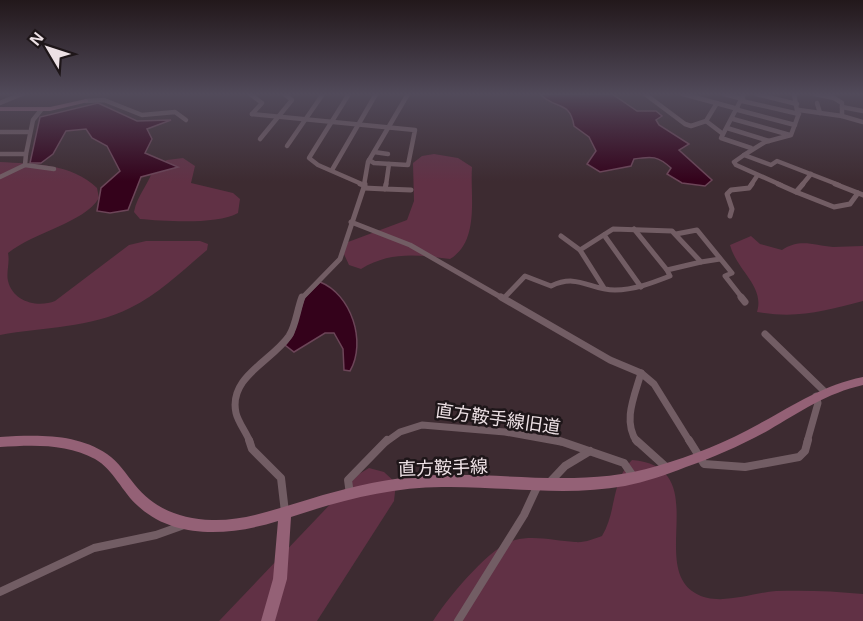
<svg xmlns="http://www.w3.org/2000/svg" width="863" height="621" font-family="Helvetica,'Noto Sans JP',sans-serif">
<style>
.green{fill:#613145}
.water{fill:#34021b;stroke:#6c4558;stroke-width:1.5}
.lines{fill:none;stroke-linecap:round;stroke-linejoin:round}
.street-far3{stroke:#725d64;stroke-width:4.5}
.street-far2{stroke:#725d64;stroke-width:5}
.street-far1{stroke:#725d64;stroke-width:7}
.street{stroke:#725d64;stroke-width:8}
.secondary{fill:#946176;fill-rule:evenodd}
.labels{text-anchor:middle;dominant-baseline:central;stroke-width:5;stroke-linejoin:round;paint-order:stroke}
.near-street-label{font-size:18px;fill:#ede1e5;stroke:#1e1619}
</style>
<rect width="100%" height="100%" fill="#3d2b31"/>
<g class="green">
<path d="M434,154L458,158L472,167C470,196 480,241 450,259C417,255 391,251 361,269L349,265L343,252L348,242L407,220L414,201L413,163L422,156Z"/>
<path d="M183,158L195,166L191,183L233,193L240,199L238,213C217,225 164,221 140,219L134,212C137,195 150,183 154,166L167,160Z"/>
<path d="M0,162C34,164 71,163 97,188L99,198C84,223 34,232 8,253C10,262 6,273 8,281C13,302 38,308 55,301L129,245L146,241H200L208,244L207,250C183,270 159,294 130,308C91,328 43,327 0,335Z"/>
<path d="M751,236L760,244L782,250C799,238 814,245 833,247C843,247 853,246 863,246V301C824,311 798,319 757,312C765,286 737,271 730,245Z"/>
<path d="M632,460C714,467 648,565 695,593C718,607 751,593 776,591C805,590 834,591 863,594V621H433C447,599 490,546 515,540C535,535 556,541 575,542C584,543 594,539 602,536C617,511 611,481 632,460Z"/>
<polygon points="369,468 384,472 396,483 394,501 317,621 219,621 359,474"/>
</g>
<g class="water">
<path d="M540,94H612L637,111H656L662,116L656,120L659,125L689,144L679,150L712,180L705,186L682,183L667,174L671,168C658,156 652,156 634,159L631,166L600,172L587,164L596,151L589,137L574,126C570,100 555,110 540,94Z"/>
<polygon points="98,103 137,121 171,120 147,129 152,139 145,153 178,167 141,177 128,210 110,213 97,211 101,188 120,171 107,146 92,138 86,129 66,131 53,154 41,163 30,163 40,117"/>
<path d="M320,282C351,294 367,342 350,371L344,370L343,349L334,333H325L294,352L285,345L293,335L304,298Z"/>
</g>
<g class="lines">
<g class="street-far3">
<polyline points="250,94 262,103 252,114"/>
<polyline points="349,94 309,158 318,165 364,185"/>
<polyline points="645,94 685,124 691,126 706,121 723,134"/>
<polyline points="683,94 738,109"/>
<polyline points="724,94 743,99"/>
<polyline points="744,94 721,138 751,148"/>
<polyline points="756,94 797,104"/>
<polyline points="794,94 798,116 791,135 765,142 744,155 771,165 777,161 839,185"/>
<polyline points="815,94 834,98 830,94"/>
<polyline points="86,101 104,100 142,115 175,112 186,120"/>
<polyline points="742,101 799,114"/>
<polyline points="0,103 22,94"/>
<polyline points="817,103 820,113"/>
<polyline points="842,107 863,111"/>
<polyline points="738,110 795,125"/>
<polyline points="799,110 842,116 842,103 834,98"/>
<polyline points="252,114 415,130 408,165 374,163 369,160"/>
<polyline points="842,116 863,122"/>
<polyline points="733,119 790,135"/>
<polyline points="706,121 717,103"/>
<polyline points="727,128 769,141"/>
<polyline points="0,132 28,132"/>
<polyline points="260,139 292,100 284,94"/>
<polyline points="287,146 323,94"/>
<polyline points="374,152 388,154"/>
<polyline points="0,154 26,154 33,120 41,110"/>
<polyline points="26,154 25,165 54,169"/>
<polyline points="744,155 734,162 736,165 781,185"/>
<polyline points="332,170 376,94"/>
<polyline points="0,177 25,165"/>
<polyline points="364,185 368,162 408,94"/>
<polyline points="386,185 389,164"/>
<polyline points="751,185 757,176"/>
<polyline points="802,185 811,174"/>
</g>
<g class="street-far2">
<polyline points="360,184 365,186"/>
<polyline points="386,184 385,189 411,190"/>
<polyline points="778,184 796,192 803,184"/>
<polyline points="835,184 863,195"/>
<polyline points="364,188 385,189"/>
<polyline points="796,192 834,207 850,204 858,193"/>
<polyline points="730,216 732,209 727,194 731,190 749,188 752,184"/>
<polyline points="351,222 410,245 504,299"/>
<polyline points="634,229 667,270"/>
<polyline points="676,234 697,230 732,273 725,276 743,299"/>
<polyline points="604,235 641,287"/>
<polyline points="561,236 580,250"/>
<polyline points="701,262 720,259"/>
<path d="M504,298L525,276L551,286C578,273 589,290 615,290C634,290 652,283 670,276L667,270L701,262L672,231L613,229L580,250L604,288"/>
<polyline points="301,299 340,259 365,184"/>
</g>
<g class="street-far1">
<polyline points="501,297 610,360 641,373 654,384 690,442"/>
<polyline points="741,297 745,302"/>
<polyline points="765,334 824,391"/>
<path d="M250,442C246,432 238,422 236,413C228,377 272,361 289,336C296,325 297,310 302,297"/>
<polyline points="386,442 400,432 422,425 505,432 561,442"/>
<path d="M637,442C622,421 635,395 641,373"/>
<polyline points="807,442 818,403 816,396"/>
</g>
<g class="street">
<polyline points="249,440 252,449 281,478 285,512"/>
<polyline points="557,440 624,463 633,476"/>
<polyline points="636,440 666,467"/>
<polyline points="689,440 704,464 745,467 799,457 805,451 808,440"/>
<polyline points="549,483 565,466 590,451"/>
<polyline points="350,494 348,480 387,440"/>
<polyline points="0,592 94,548 156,535 184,525"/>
<polyline points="458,621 524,515 537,487"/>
</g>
<g class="secondary">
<polygon points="86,99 88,100 88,102 50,111 0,111 0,107 50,107"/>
<path d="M863,377V385C827,393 800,412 769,430C742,445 714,457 686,467C666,475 645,482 625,486C564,497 503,486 442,487C391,487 339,501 291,517L287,579L275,621H261L273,579L278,521C233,535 176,541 138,506C122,492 114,470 95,459C66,443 31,445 0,447V437C36,435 76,433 107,454C119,462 126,474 135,485C154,509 181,519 212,520C246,521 278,508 310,499C342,489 376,481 409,477C492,468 574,491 657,466C692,456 727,442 759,424C794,405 823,385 863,377Z"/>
</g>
</g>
<linearGradient id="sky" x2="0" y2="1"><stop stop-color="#22181b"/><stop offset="0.52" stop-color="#514a5a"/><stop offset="1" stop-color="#514a5a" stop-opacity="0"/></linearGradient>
<rect width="863" height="181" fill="url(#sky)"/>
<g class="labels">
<g class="near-street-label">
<text transform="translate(498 419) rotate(8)">直方鞍手線旧道</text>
<text transform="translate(443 468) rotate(-2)">直方鞍手線</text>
</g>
</g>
<g transform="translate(48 48) rotate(309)" stroke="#1e1619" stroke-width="4.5" paint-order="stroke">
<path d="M0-4.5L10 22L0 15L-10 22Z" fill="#ede1e5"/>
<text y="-9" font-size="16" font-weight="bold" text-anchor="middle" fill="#ede1e5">N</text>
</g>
</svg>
